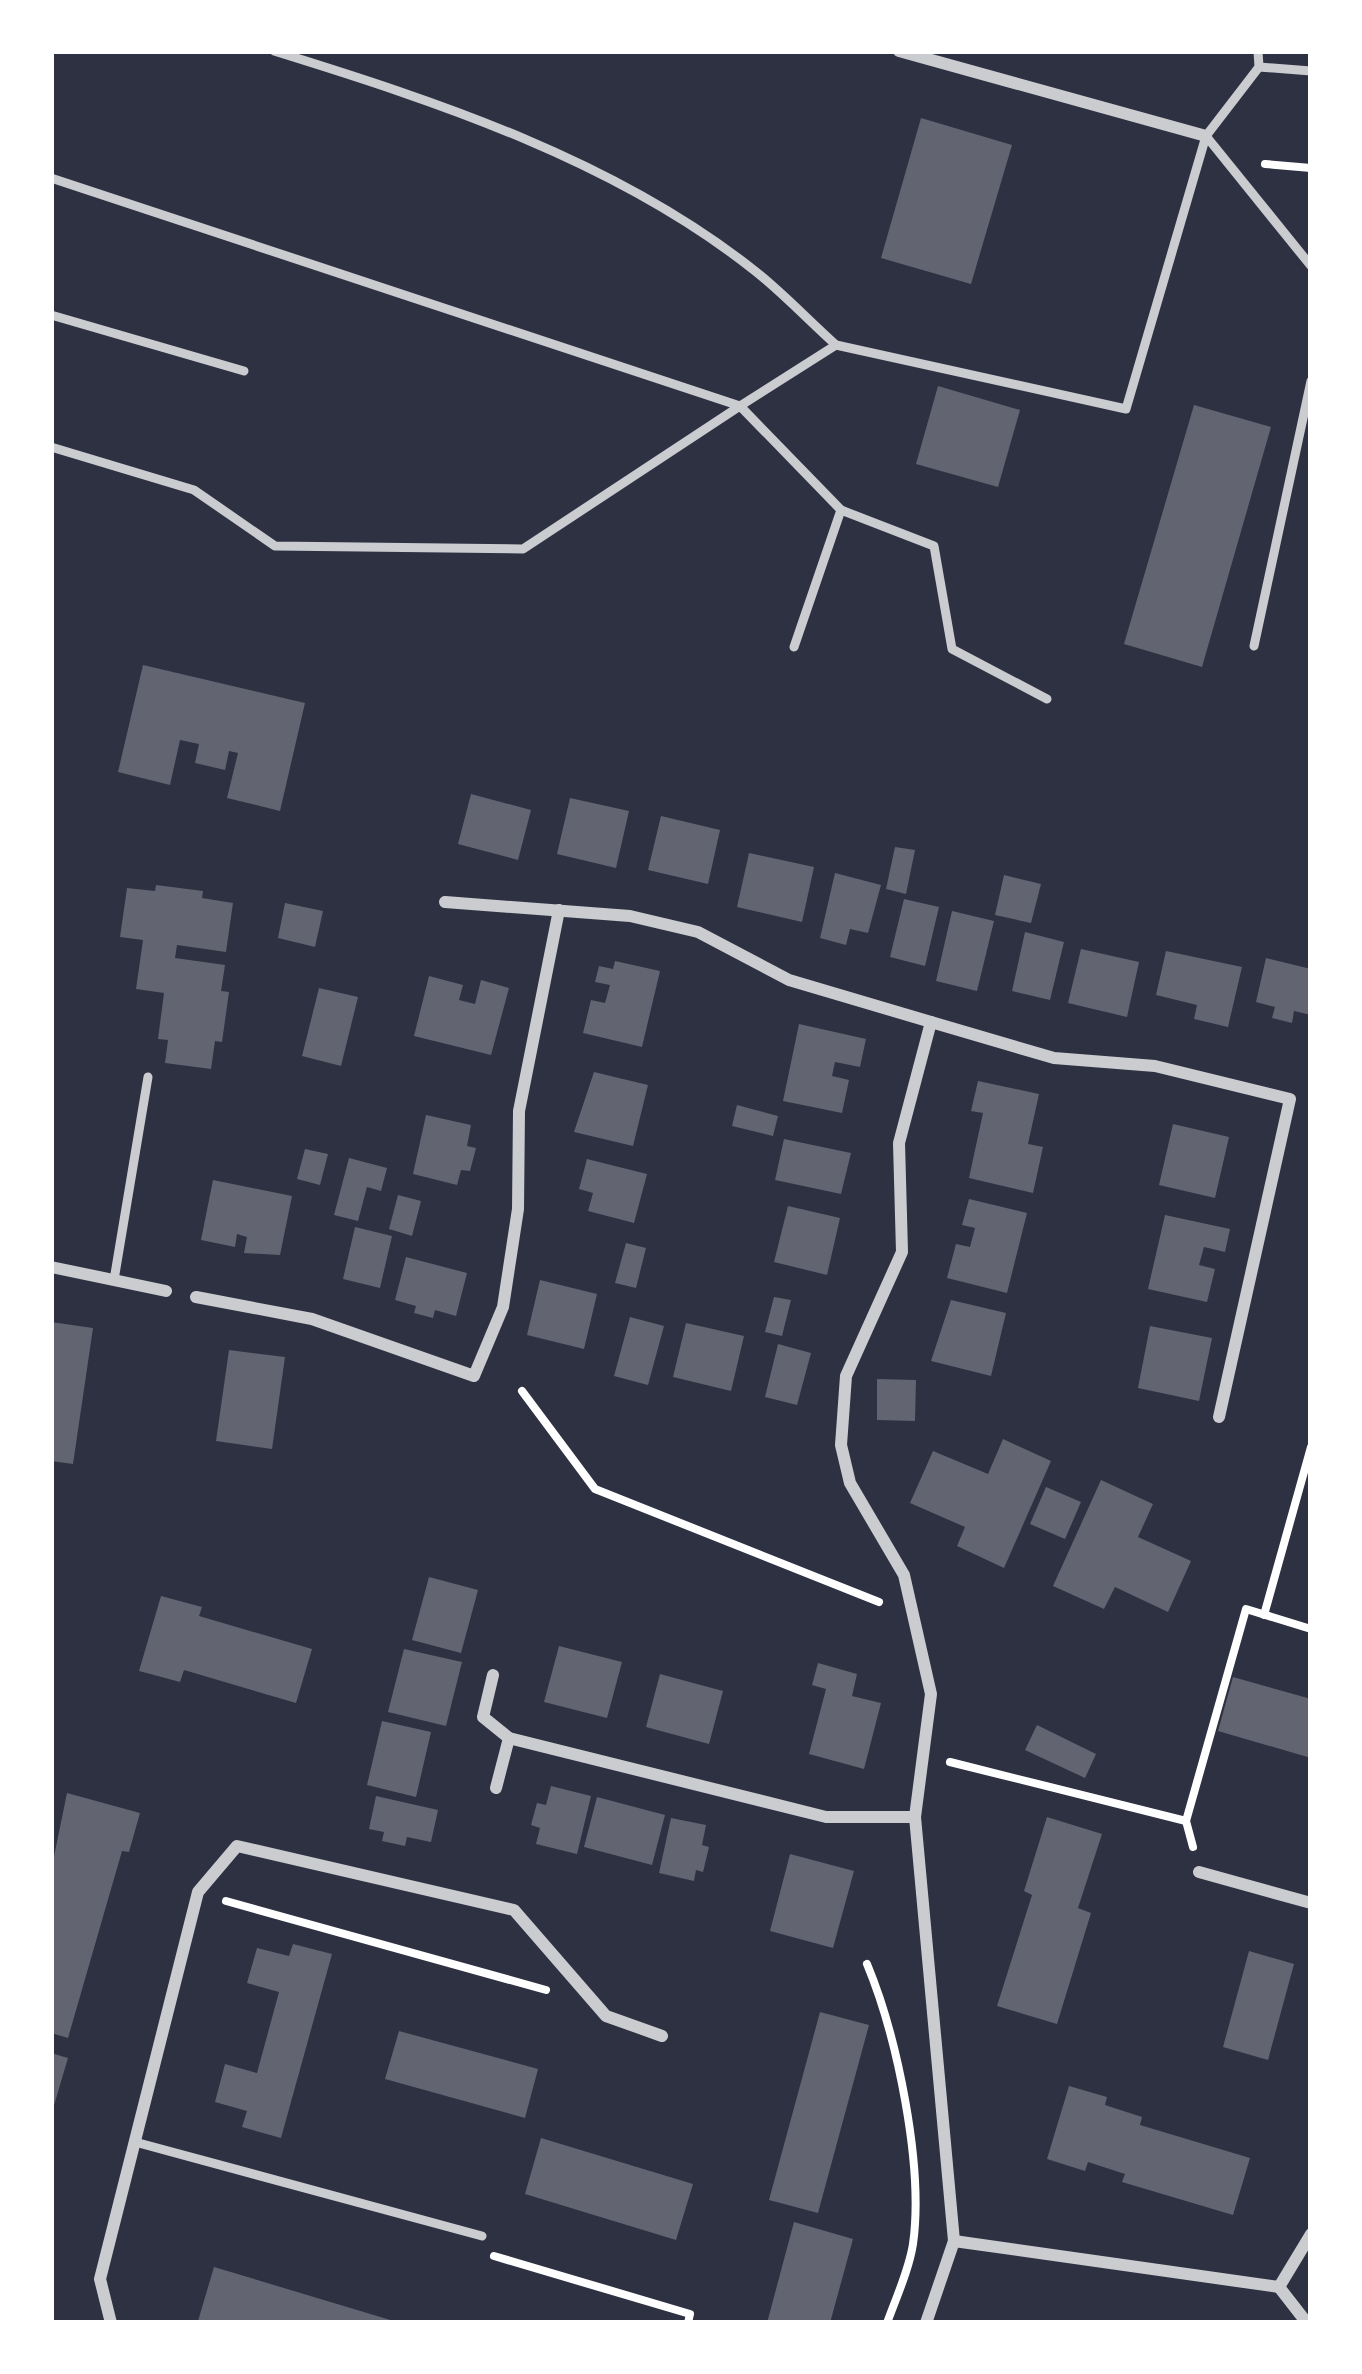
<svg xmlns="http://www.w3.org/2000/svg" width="1362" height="2374" font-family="'Golos Text',sans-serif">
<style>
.building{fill:#626471}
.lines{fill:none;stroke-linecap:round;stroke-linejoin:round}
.path{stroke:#fff;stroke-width:8}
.service{stroke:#caccd0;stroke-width:9}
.minor{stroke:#caccd0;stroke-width:12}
</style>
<rect width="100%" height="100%" fill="#2d3142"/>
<g class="building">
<polygon points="921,118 1012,145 971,284 881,258"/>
<polygon points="938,386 1020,410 998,487 916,464"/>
<polygon points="1194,405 1271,427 1202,667 1124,644"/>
<polygon points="143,665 305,703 280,811 227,798 238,753 229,751 225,770 195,763 199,744 180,740 170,785 118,772"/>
<polygon points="471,794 531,810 518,860 458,844"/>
<polygon points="570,798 629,811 616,868 557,854"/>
<polygon points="661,816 720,830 708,884 648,870"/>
<polygon points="895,847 915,850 906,894 886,889"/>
<polygon points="749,853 814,867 802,922 737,907"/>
<polygon points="835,873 881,885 868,933 850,929 846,945 820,938"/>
<polygon points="1004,875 1041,884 1031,923 995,915"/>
<polygon points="156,885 203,891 202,898 233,903 226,952 177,945 175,958 225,965 221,991 229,992 222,1042 215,1041 211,1069 165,1063 168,1040 158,1039 164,993 136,989 143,940 120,937 127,888 155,891"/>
<polygon points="904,899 939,907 925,966 890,957"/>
<polygon points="285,903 323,911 315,947 278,938"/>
<polygon points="952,911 994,921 977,991 936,981"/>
<polygon points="1025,932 1064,942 1050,1000 1012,991"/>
<polygon points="1081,949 1139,962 1127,1017 1068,1003"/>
<polygon points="1166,951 1242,967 1228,1027 1194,1019 1197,1005 1156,995"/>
<polygon points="1266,958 1311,969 1311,1015 1294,1011 1292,1023 1272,1018 1275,1007 1256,1002"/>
<polygon points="615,961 660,971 642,1047 583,1033 591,1000 605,1003 610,985 595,982 599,966 613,969"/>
<polygon points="429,976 463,985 459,1000 475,1004 481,980 509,988 491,1055 414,1036"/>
<polygon points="319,988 358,997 341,1066 302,1056"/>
<polygon points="799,1024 866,1039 860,1067 835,1062 832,1076 849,1080 842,1113 783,1101"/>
<polygon points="594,1072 648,1085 633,1146 574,1132"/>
<polygon points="978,1081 1039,1094 1028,1144 1043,1147 1033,1193 969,1178 983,1113 971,1111"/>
<polygon points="737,1105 778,1116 773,1136 732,1126"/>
<polygon points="426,1115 471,1125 467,1146 476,1148 470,1171 461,1170 457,1185 413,1174"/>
<polygon points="1173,1124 1229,1137 1215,1198 1159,1185"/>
<polygon points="784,1139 851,1153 841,1194 775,1180"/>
<polygon points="305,1149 328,1154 320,1185 297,1179"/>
<polygon points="349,1158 387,1168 381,1191 367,1187 358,1221 334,1215"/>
<polygon points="587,1159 647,1174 634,1223 588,1211 593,1193 579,1189"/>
<polygon points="213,1180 292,1196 280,1255 244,1253 247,1237 237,1234 235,1247 201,1240"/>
<polygon points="398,1195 421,1201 412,1236 389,1229"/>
<polygon points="969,1199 1027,1213 1007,1293 947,1278 956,1244 970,1247 975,1228 962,1225"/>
<polygon points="788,1206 840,1218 827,1275 774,1262"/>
<polygon points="1165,1215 1230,1229 1225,1252 1204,1247 1199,1265 1215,1269 1207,1302 1148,1289"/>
<polygon points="355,1227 392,1236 380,1288 343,1279"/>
<polygon points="626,1243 646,1248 636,1288 615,1283"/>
<polygon points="406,1257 467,1273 456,1316 435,1310 433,1318 414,1313 416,1306 395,1300"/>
<polygon points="540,1280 597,1294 584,1349 527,1335"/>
<polygon points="774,1297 791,1300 782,1336 765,1332"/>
<polygon points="951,1300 1006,1313 991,1376 931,1361"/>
<polygon points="630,1317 664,1326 648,1385 614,1376"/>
<polygon points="51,1322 93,1328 73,1464 51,1461"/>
<polygon points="686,1323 744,1336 731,1391 673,1377"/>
<polygon points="1150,1326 1212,1338 1199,1401 1138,1388"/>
<polygon points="778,1344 811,1353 797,1405 765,1397"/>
<polygon points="229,1350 285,1357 272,1449 216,1441"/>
<polygon points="877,1379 916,1380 915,1421 877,1420"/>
<polygon points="1003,1439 1051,1461 1004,1568 957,1546 965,1527 910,1503 933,1451 988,1474"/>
<polygon points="1101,1480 1153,1504 1138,1537 1191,1561 1168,1612 1115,1587 1104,1609 1053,1586"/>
<polygon points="1046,1487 1081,1502 1065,1539 1030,1524"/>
<polygon points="429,1577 478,1590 461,1653 412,1640"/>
<polygon points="161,1596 202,1607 199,1616 312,1649 296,1703 184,1670 180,1682 139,1671"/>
<polygon points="559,1646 622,1662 607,1718 544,1702"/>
<polygon points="404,1649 462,1662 446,1726 388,1712"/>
<polygon points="818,1663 857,1674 852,1696 881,1703 864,1769 809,1754 826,1689 812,1685"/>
<polygon points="660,1674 723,1691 709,1744 646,1727"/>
<polygon points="1233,1677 1311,1699 1311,1758 1218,1731"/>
<polygon points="382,1721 431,1732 416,1797 367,1785"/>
<polygon points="1037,1725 1096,1754 1085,1778 1025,1750"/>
<polygon points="551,1786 591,1796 577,1854 536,1844 540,1828 531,1825 537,1803 546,1805"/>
<polygon points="67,1793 140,1813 129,1852 122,1851 68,2038 51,2033 51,1871"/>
<polygon points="376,1796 438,1810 431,1842 407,1837 405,1846 382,1841 384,1832 369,1829"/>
<polygon points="597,1797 665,1815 652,1865 584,1847"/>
<polygon points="1047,1817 1102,1834 1078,1908 1091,1913 1057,2024 997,2006 1032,1895 1024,1891"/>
<polygon points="671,1818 706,1825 702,1845 709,1847 703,1872 696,1870 694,1881 659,1873"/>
<polygon points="790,1854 854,1871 833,1948 770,1931"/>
<polygon points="293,1944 332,1954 281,2138 242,2127 247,2111 215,2102 225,2064 257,2073 279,1992 247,1983 257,1948 289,1956"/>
<polygon points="1249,1951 1294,1964 1268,2060 1223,2047"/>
<polygon points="820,2012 869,2025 818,2213 769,2200"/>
<polygon points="399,2031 538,2069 525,2118 385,2079"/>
<polygon points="51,2053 68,2058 52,2112 51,2112"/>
<polygon points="1069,2086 1107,2097 1105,2105 1142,2117 1140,2125 1250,2158 1233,2215 1122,2182 1125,2174 1088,2162 1085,2171 1047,2159"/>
<polygon points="541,2138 693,2184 676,2240 525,2194"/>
<polygon points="794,2222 853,2239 830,2323 767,2323"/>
<polygon points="214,2267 397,2322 397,2323 198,2321"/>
</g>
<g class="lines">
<g class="path">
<polyline points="1265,164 1311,168"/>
<polyline points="522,1391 595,1489 879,1602"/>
<polyline points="1264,1615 1311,1447"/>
<polyline points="950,1762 1186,1821"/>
<polyline points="1193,1847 1186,1821 1246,1609 1311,1629"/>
<polyline points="226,1901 546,1990"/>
<path d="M867,1964C897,2036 924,2166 913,2244C909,2270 896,2298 887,2323"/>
<polyline points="494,2256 690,2314 688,2323"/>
</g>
<g class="service">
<path d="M274,51C439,102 617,161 755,271C783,293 809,321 836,345"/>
<polyline points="1259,67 1311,71"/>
<polyline points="1206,136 1311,266"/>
<polyline points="51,178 740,406 836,345 1126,409 1206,136 1259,67 1258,51"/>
<polyline points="51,315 244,371"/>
<polyline points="51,447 194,490 275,546 523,549 740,406 841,510 934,546 952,649 1047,699"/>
<polyline points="1254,646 1311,381"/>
<polyline points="794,647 841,510"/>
<polyline points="114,1280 148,1077"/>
<polyline points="135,2142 482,2236"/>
</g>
<g class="minor">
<polyline points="899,51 1206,136"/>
<polyline points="445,902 630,916 698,932 789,980 931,1022"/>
<polyline points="51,1267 166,1291"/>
<polyline points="196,1297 312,1319 474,1376 503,1307 518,1209 519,1111 559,910"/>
<polyline points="493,1675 483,1717 509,1738 826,1817 915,1817"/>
<polyline points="496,1788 509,1738"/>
<polyline points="1199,1872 1311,1903"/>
<polyline points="954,2241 1279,2287 1311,2234"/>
<polyline points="1279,2287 1307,2323"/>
<polyline points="111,2323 100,2279 198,1892 237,1846 514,1910 606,2016 662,2036"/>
<polyline points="926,2323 954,2241 915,1817 931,1694 904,1575 850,1483 841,1445 846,1376 902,1252 899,1143 931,1022 1054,1058 1155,1066 1290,1099 1219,1417"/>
</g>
</g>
<rect width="1362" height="2374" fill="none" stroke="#ffffff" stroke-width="108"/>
</svg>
